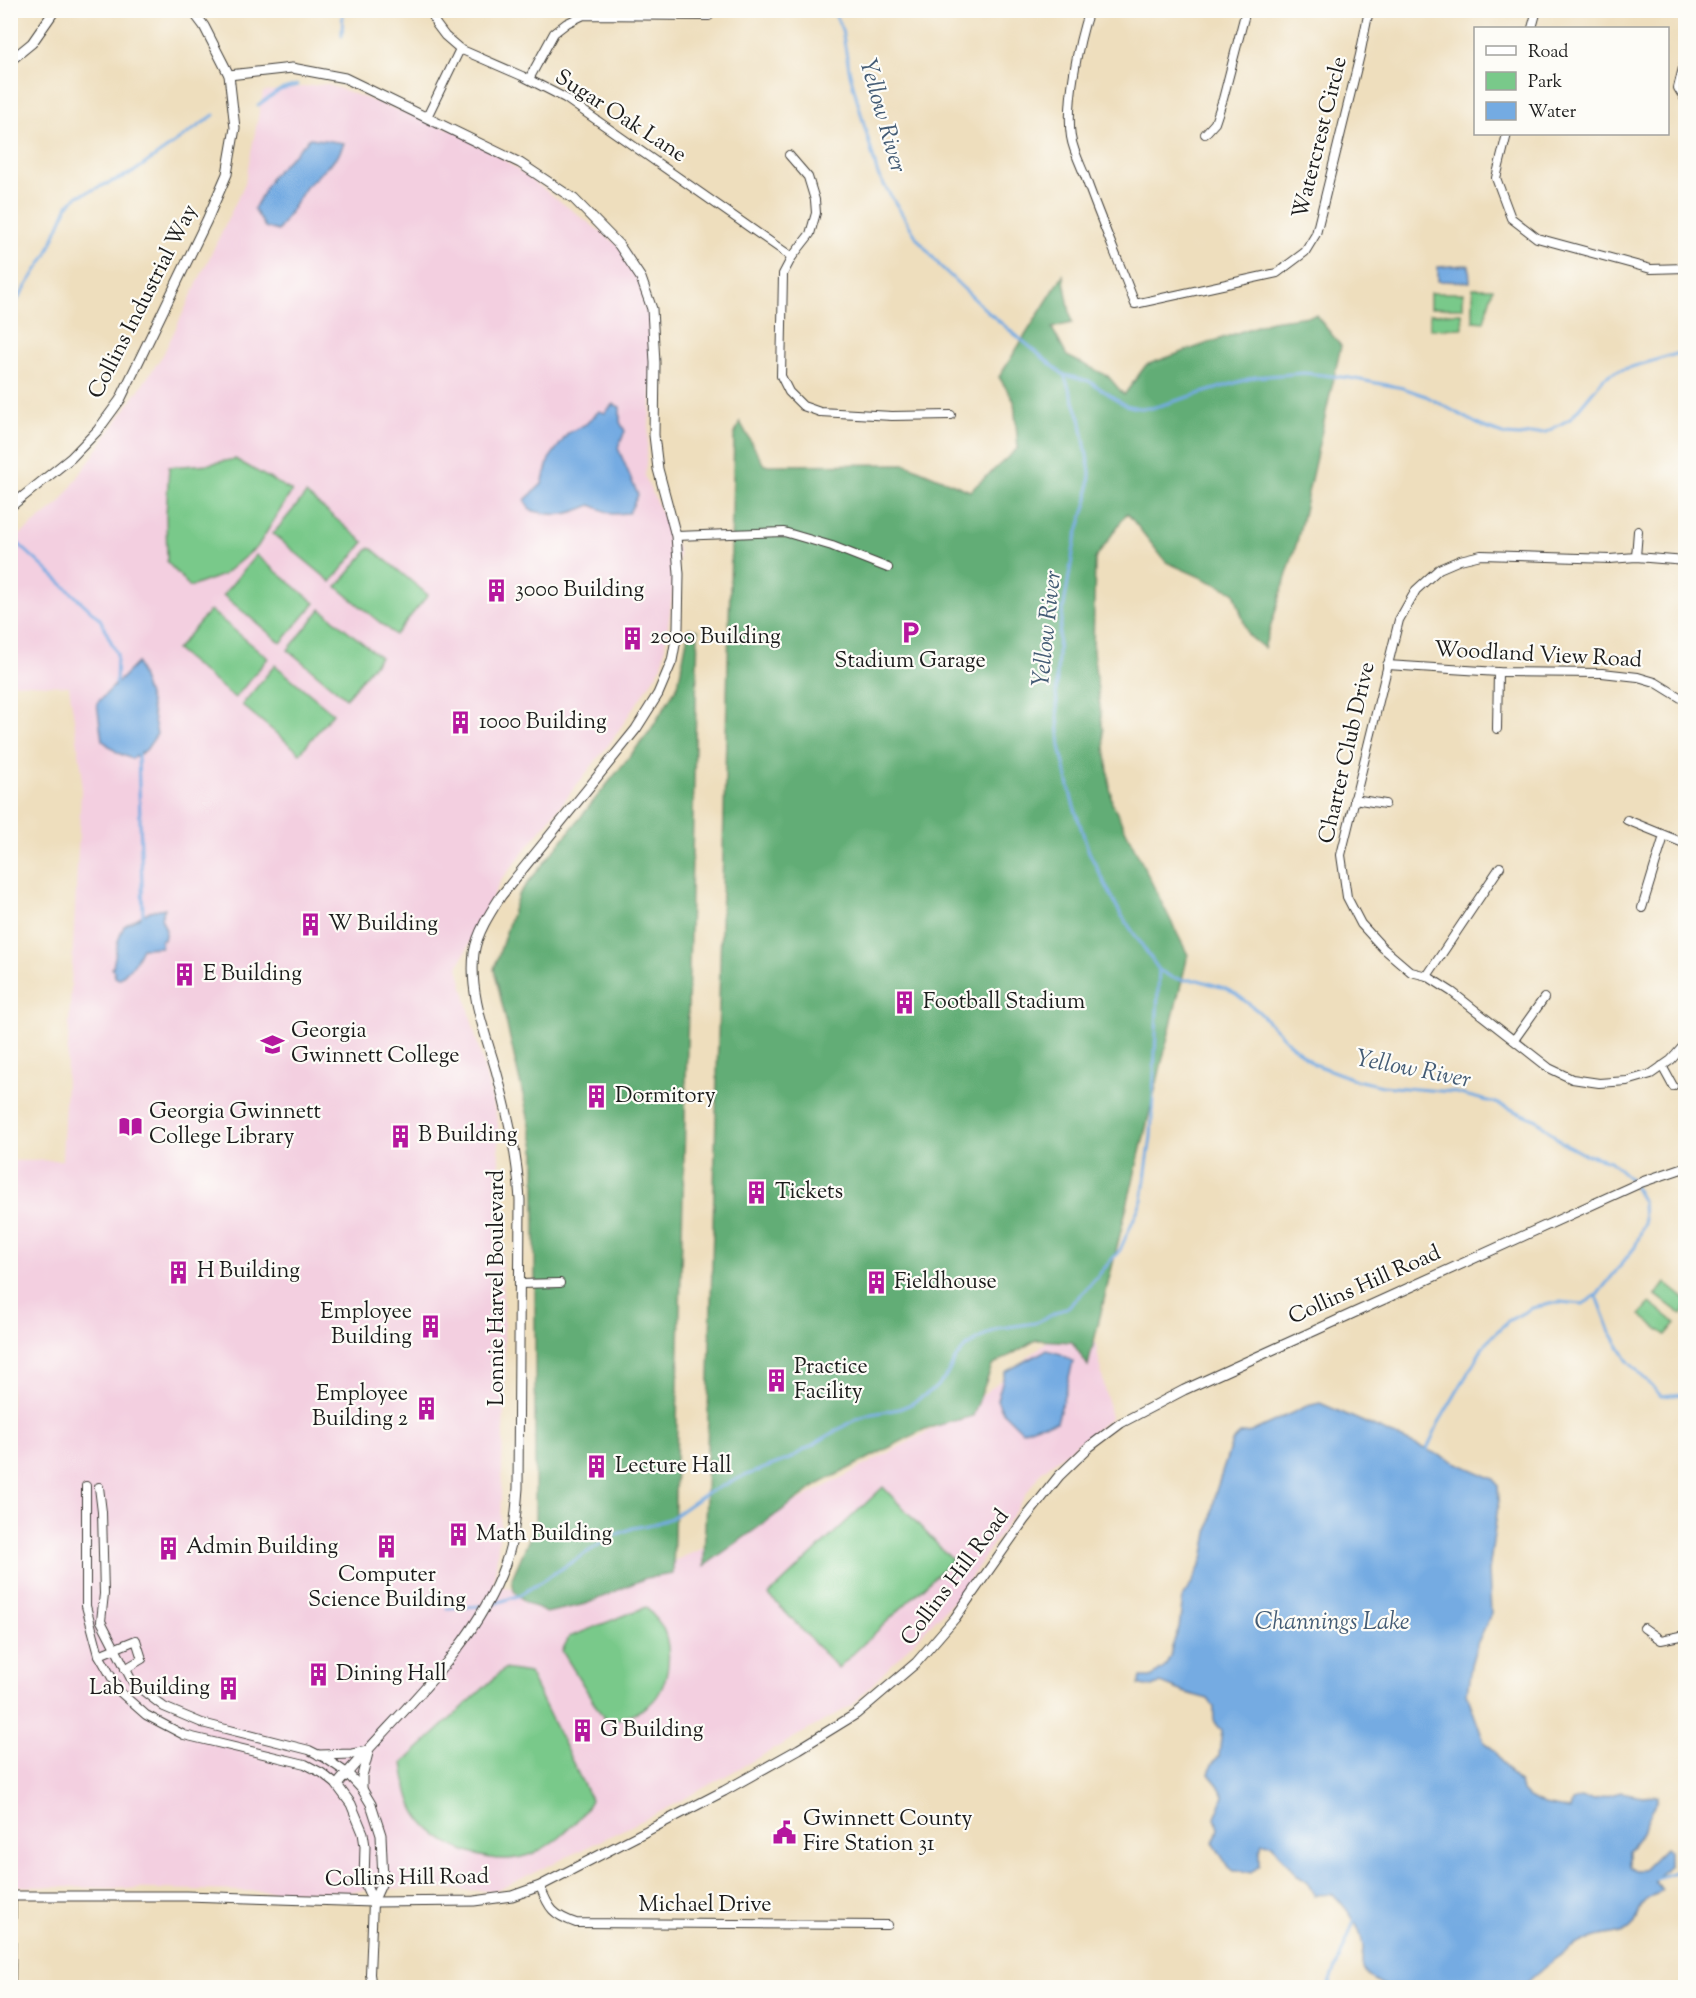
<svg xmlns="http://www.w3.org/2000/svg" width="1696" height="1998" font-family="'Sorts Mill Goudy',serif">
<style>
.built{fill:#f3cfe0}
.green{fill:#79c98a;stroke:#4a7253;stroke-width:1.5}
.forest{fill:#62ad76;stroke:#3f6449;stroke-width:1.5}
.water{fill:#74abe2;stroke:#48647f;stroke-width:1.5}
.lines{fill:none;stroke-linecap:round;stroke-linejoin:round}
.stream{stroke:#74abe2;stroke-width:3}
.minor-casing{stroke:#3c3934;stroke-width:10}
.tertiary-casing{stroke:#3c3934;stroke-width:11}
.minor{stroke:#fff;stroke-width:8}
.tertiary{stroke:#fff;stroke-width:9}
.labels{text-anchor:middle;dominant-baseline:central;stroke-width:4.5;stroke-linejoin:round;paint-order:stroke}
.street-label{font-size:22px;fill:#1c1c1c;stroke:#fdfcf7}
.poi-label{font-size:22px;fill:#1c1c1c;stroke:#fdfcf7;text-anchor:start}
.water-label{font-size:24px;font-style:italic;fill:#445c75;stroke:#fdfcf7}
</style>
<rect width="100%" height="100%" fill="#fdfcf7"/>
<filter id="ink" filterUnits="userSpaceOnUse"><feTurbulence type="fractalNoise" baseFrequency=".0167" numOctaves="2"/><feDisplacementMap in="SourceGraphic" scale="12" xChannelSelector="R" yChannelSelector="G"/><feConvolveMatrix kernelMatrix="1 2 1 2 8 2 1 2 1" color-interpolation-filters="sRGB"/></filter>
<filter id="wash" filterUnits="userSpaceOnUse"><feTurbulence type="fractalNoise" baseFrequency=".008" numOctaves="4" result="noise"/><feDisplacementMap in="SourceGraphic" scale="24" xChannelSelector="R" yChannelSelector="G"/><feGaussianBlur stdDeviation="1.35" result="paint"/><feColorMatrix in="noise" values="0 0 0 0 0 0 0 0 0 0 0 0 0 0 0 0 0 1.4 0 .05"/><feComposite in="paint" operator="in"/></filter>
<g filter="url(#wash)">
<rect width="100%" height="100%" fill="#eedebd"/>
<polygon class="built" points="326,84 474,137 629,253 657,324 645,477 679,552 662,666 610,743 500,882 458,967 498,1123 505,1376 500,1528 494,1585 584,1601 735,1534 959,1415 1088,1307 1111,1418 1041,1472 958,1597 851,1706 666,1809 496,1891 403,1888 344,1892 302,1892 11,1886 11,1161 62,1160 82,772 69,686 11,683 11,542 60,503 163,355 245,183 263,92"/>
<g class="green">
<polygon points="1473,288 1493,288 1484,322 1473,321"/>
<rect x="1430" y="293" width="33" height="15"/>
<polygon points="1462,313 1463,328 1430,329 1430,314"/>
<polygon points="235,459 292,491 258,546 223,575 190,587 167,562 166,515 169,467 209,464"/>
<polygon points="306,494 364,542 331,582 273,534"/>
<polygon points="370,547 428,595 395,635 337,587"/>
<polygon points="256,555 315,603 281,643 223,595"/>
<polygon points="321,609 380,657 346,698 288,650"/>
<polygon points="210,610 268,658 235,698 176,650"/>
<polygon points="275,665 333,713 300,753 242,705"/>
<polygon points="1665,1283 1685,1299 1685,1311 1682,1315 1656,1295"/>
<polygon points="1650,1303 1676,1323 1666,1335 1640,1315"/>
<polygon points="883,1487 952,1560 838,1668 769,1595"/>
<path d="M646,1607C651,1613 657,1619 661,1625C675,1648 669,1692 646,1707C634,1715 621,1718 606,1722L562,1651L569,1637Z"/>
<path d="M504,1669L529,1673L591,1800C585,1813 576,1823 565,1832C556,1840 546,1848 534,1853C497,1869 445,1850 421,1820C408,1804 406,1782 403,1763Z"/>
</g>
<g class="forest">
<polygon points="1063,275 1072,323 1052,328 1067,356 1108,376 1124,395 1146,365 1271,321 1316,315 1341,346 1297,542 1264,648 1248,635 1234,592 1166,562 1127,513 1095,559 1093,651 1112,803 1188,955 1088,1366 1072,1342 1036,1340 992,1366 973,1416 925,1429 819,1484 704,1566 734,436 740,422 764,465 906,464 970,491 1018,448 1014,401 999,377"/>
<polygon points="689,628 698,630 673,1574 646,1578 586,1604 546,1613 525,1602 514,1591 512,1578 535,1525 535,1147 494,969 518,895 650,731 678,685"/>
</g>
<g class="water">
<polygon points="310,138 344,143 338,156 306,187 278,231 265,227 254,209 272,176"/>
<polygon points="1467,265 1469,265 1470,282 1438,281 1438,267"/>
<path d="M613,404L620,407V422L625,431L618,448L638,495L629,513L612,514L591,505C566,516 557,517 530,510L525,500L542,484L549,459L568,433L586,424L599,411L605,413Z"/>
<polygon points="137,663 150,702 157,734 146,750 132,759 118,753 102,740 97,703"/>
<polygon points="165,908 161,918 166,930 164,940 161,940 161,947 142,948 134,964 119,979 115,977 114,971 111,968 113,967 118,941 124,926 150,911"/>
<polygon points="1046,1350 1061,1354 1073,1362 1057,1422 1038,1425 1022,1431 1003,1412 997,1400 1005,1372"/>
<path d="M1320,1403L1494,1479L1498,1486L1499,1499L1489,1571L1491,1614L1477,1644L1471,1665L1467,1694L1484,1742L1494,1751L1510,1774L1520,1783L1522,1790L1529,1797L1544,1805L1570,1810L1572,1801L1580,1798L1596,1799L1621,1792L1642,1796L1657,1795V1799L1642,1833L1629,1850V1866L1635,1870H1643L1665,1848L1669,1851V1865L1655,1880L1662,1890C1657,1895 1648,1897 1643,1903C1636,1912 1640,1924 1627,1930C1616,1935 1602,1934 1590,1939C1563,1950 1543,1968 1522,1987H1386C1379,1982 1368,1978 1364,1970C1360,1964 1363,1955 1363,1947C1361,1927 1347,1908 1333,1894L1315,1895L1306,1881L1296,1875L1272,1844L1262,1843L1260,1850V1865L1251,1873L1243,1871H1233L1228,1867L1214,1844L1218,1828L1215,1818L1224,1796L1218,1785L1209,1774L1212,1764L1219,1756L1222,1730C1213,1722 1213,1719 1214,1707L1208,1699L1186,1693L1161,1683L1153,1687L1139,1685L1141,1677H1151L1165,1667L1170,1657L1172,1647L1179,1628L1183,1597L1193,1581L1203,1559L1216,1491L1232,1442L1240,1434L1251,1432L1307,1406Z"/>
</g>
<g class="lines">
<g class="stream">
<polyline points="833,10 842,30 850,74 878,175 917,238 940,266 989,313 1064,375 1080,418 1090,472 1088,499 1075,541 1059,634 1056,692 1060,746 1072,800 1089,852 1120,913 1159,970 1171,977 1183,980 1198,980 1224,988 1236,994 1258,1011 1290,1044 1314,1064 1356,1080 1382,1086 1452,1092 1496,1103 1537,1120 1560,1141 1581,1153 1610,1161 1630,1179 1643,1202 1644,1224 1635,1247 1597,1295 1583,1304 1559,1302 1532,1308 1508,1321 1486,1342 1438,1424 1425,1454"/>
<polyline points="342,36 343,10"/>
<polyline points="258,105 280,90 297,85"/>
<polyline points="10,311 46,256 68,205 78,196 132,173 214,115"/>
<polyline points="1064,375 1089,381 1125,405 1138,408 1152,408 1255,377 1304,373 1350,378 1403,388 1426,396 1481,426 1505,435 1519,436 1546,432 1570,419 1604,378 1614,372 1680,353 1686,353"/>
<polyline points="10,536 100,619 117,654 116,684"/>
<polyline points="138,755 143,916"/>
<polyline points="1597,1296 1611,1333 1627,1360 1661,1396 1686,1394"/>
<polyline points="488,1606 520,1595 613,1536 633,1528 654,1524 671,1518 705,1494 744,1476 789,1459 856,1419 872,1414 899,1409 911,1404 934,1389 945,1378 956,1358 965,1348 988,1333 1001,1328 1035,1323 1068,1307 1090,1285 1120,1250 1142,1200 1151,1137 1159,970"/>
<polyline points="447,1608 481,1606"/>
<polyline points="1653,1879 1686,1868"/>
<polyline points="1328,1988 1355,1919"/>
</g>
</g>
</g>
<g filter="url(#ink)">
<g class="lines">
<defs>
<g id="minor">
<polyline points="431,10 436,24 445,36 460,49 522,76 565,98 792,257"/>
<path d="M1089,10C1078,43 1066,103 1071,137C1073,150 1080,164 1085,176C1100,219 1119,261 1135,304L1277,273L1305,252L1316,234L1360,55L1369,10"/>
<polyline points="1532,28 1537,10"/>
<polyline points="1686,56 1678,88 1686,101"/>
<polyline points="529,79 554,33 567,23 584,15 709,16"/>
<polyline points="427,117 460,49"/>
<polyline points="1205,134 1215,123 1223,99 1246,10"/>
<polyline points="1507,134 1496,178 1511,218 1537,238 1651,269 1686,268"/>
<polyline points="789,155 808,177 815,200 816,213 810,234 792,257 783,274 781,376 789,392 803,406 820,412 892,416 951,415"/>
<polyline points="676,536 784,532 832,546 888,568"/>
<polyline points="1636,557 1638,531"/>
<polyline points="1686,561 1636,557 1610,559 1481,555 1460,560 1439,569 1416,590 1399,620 1341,855 1347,897 1361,924 1383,948 1411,972 1427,976 1452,992 1549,1068 1572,1079 1599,1083 1627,1081 1651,1074 1671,1060 1686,1043"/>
<polyline points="1387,665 1498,672 1602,673 1638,677 1655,682 1681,698"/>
<polyline points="1497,729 1498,672"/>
<polyline points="1354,799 1385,804"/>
<polyline points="1627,820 1686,844"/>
<polyline points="1642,908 1664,836"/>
<polyline points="1427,976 1500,867"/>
<polyline points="1514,1040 1544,998"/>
<polyline points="1662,1066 1673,1086"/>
<polyline points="519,1284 560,1283"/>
<polyline points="86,1486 86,1606 99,1655 120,1692 146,1715 184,1735 305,1764 322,1773 337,1785"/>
<polyline points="99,1487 102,1512 104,1594 101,1621 133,1683 164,1707 202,1723 309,1750 325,1758 347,1773"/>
<polyline points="1644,1628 1661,1640 1686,1635"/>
<polyline points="99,1655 136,1640 142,1659 125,1669"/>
<path d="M540,1886C549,1909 553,1915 576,1923L888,1925"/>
<polyline points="11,1988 12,1896"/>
<polyline points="372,1988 370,1974 373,1902"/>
</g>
<g id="tertiary">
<polyline points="10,61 32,43 55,10"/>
<path d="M229,75L292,68L345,78L520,163L574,199L619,245L641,278L652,309L655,363L654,435L658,469L676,536L679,574L678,628L672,661L658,694L636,729L501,896C490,913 477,933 474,953C469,994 485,1032 496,1070C508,1115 517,1153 520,1200L518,1488C516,1514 514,1540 505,1564C474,1651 395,1715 337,1785L351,1804L363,1833L365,1846L364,1881L373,1902"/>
<polyline points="10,507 71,458 98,430 120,400 207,220 227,174 235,128 229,75 204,26 192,10"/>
<polyline points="319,1755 352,1754 368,1751"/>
<polyline points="347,1773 362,1789 371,1804 381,1835 383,1880 373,1902"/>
<polyline points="362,1789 362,1776 368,1753"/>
<polyline points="10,1896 186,1896 373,1902 474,1901 512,1896 540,1886 724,1791 799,1749 856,1714 916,1663 955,1618 1024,1520 1059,1476 1089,1447 1121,1423 1184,1390 1642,1182 1686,1167"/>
</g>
</defs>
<use href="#minor" class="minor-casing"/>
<use href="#tertiary" class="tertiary-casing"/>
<use href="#minor" class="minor"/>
<use href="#tertiary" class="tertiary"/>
</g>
</g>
<defs>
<symbol id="building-bare" viewBox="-9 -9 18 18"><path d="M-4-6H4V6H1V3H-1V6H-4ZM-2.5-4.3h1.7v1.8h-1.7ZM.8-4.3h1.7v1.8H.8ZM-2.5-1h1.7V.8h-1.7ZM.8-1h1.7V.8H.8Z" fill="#b5179e" stroke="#fdfcf7" stroke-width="2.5" paint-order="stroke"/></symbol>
<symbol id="parking-bare" viewBox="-9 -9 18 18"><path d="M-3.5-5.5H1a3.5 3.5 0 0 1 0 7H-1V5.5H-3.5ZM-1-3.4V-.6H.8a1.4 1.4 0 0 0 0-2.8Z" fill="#b5179e" stroke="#fdfcf7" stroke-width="2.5" paint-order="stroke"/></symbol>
<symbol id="university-bare" viewBox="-9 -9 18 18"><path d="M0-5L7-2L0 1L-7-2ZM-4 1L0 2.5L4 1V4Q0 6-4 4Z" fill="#b5179e" stroke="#fdfcf7" stroke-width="2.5" paint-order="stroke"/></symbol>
<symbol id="library-bare" viewBox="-9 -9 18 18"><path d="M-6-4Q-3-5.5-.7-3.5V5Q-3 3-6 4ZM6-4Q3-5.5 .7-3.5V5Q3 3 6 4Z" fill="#b5179e" stroke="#fdfcf7" stroke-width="2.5" paint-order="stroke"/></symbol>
<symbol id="civic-bare" viewBox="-9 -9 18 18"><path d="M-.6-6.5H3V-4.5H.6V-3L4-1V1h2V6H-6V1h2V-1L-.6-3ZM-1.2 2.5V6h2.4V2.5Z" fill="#b5179e" stroke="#fdfcf7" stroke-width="2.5" paint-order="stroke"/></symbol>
</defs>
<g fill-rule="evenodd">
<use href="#building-bare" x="480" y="574" width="33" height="33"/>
<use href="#parking-bare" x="894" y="616" width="33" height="33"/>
<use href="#building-bare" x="616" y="622" width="33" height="33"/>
<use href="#building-bare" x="444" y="706" width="33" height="33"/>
<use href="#building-bare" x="294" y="908" width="33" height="33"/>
<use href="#building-bare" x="168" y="958" width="33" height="33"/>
<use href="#building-bare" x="888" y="986" width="33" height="33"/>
<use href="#university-bare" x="256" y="1028" width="33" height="33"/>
<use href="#building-bare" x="580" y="1080" width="33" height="33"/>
<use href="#library-bare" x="114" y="1110" width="33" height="33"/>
<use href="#building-bare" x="384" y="1120" width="33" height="33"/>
<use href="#building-bare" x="740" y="1176" width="33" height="33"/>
<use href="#building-bare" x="162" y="1256" width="33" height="33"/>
<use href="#building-bare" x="860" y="1266" width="33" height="33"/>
<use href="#building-bare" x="414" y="1310" width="33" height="33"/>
<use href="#building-bare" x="760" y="1364" width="33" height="33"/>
<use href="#building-bare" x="410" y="1392" width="33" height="33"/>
<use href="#building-bare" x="580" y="1450" width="33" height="33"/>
<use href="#building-bare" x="442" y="1518" width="33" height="33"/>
<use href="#building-bare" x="370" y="1530" width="33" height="33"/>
<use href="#building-bare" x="152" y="1532" width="33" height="33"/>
<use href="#building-bare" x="302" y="1658" width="33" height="33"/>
<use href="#building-bare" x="212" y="1672" width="33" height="33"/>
<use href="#building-bare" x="566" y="1714" width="33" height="33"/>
<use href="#civic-bare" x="768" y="1816" width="33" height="33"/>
</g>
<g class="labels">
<g class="street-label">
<text transform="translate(620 117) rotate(33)">Sugar Oak Lane</text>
<text transform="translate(1321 138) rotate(-76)">Watercrest Circle</text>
<text transform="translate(144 302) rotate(-63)">Collins Industrial Way</text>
<text transform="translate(1538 656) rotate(3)">Woodland View Road</text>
<text transform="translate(1348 753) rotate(-77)">Charter Club Drive</text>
<text transform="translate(1365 1286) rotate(-24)">Collins Hill Road</text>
<text transform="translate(498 1288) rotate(-90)">Lonnie Harvel Boulevard</text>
<text transform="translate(956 1578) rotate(-53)">Collins Hill Road</text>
<text transform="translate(407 1879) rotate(-1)">Collins Hill Road</text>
<text x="705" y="1906">Michael Drive</text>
</g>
<g class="poi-label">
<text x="515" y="591">3000 Building</text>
<text x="650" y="638">2000 Building</text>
<text x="910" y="662" text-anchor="middle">Stadium Garage</text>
<text x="479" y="723">1000 Building</text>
<text x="328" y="925">W Building</text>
<text x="203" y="975">E Building</text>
<text x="923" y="1003">Football Stadium</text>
<text x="291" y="1032">Georgia<tspan x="291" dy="25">Gwinnett College</tspan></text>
<text x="615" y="1097">Dormitory</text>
<text x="149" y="1113">Georgia Gwinnett<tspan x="149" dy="25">College Library</tspan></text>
<text x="418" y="1136">B Building</text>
<text x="775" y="1193">Tickets</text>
<text x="197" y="1272">H Building</text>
<text x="894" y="1283">Fieldhouse</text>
<text x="412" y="1313" text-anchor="end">Employee<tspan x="412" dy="25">Building</tspan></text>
<text x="794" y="1368">Practice<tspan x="794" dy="25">Facility</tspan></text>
<text x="408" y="1395" text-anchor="end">Employee<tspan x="408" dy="25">Building 2</tspan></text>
<text x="615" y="1467">Lecture Hall</text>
<text x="476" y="1535">Math Building</text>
<text x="186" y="1548">Admin Building</text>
<text x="387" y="1576" text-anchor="middle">Computer<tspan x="387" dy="25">Science Building</tspan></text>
<text x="336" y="1675">Dining Hall</text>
<text x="210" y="1689" text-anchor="end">Lab Building</text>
<text x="600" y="1731">G Building</text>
<text x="803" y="1820">Gwinnett County<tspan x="803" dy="25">Fire Station 31</tspan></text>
</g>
<g class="water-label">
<text transform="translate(882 116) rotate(74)">Yellow River</text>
<text transform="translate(1048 629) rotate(-84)">Yellow River</text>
<text transform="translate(1413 1070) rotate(11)">Yellow River</text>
<text x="1332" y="1623">Channings Lake</text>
</g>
</g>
<rect width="1696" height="1998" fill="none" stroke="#fdfcf7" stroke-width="36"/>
<rect x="1474" y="27" width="195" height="108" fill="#fdfcf7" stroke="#a3a29f" stroke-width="1.5"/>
<rect x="1486" y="46" width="30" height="9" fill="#ffffff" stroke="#a3a29f" stroke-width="1.5"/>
<text x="1528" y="57" font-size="18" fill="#1c1c1c">Road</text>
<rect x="1486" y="72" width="30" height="18" fill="#79c98a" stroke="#a3a29f" stroke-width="1.5"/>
<text x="1528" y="87" font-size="18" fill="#1c1c1c">Park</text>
<rect x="1486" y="102" width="30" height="18" fill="#74abe2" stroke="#a3a29f" stroke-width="1.5"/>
<text x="1528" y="117" font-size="18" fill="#1c1c1c">Water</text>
</svg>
